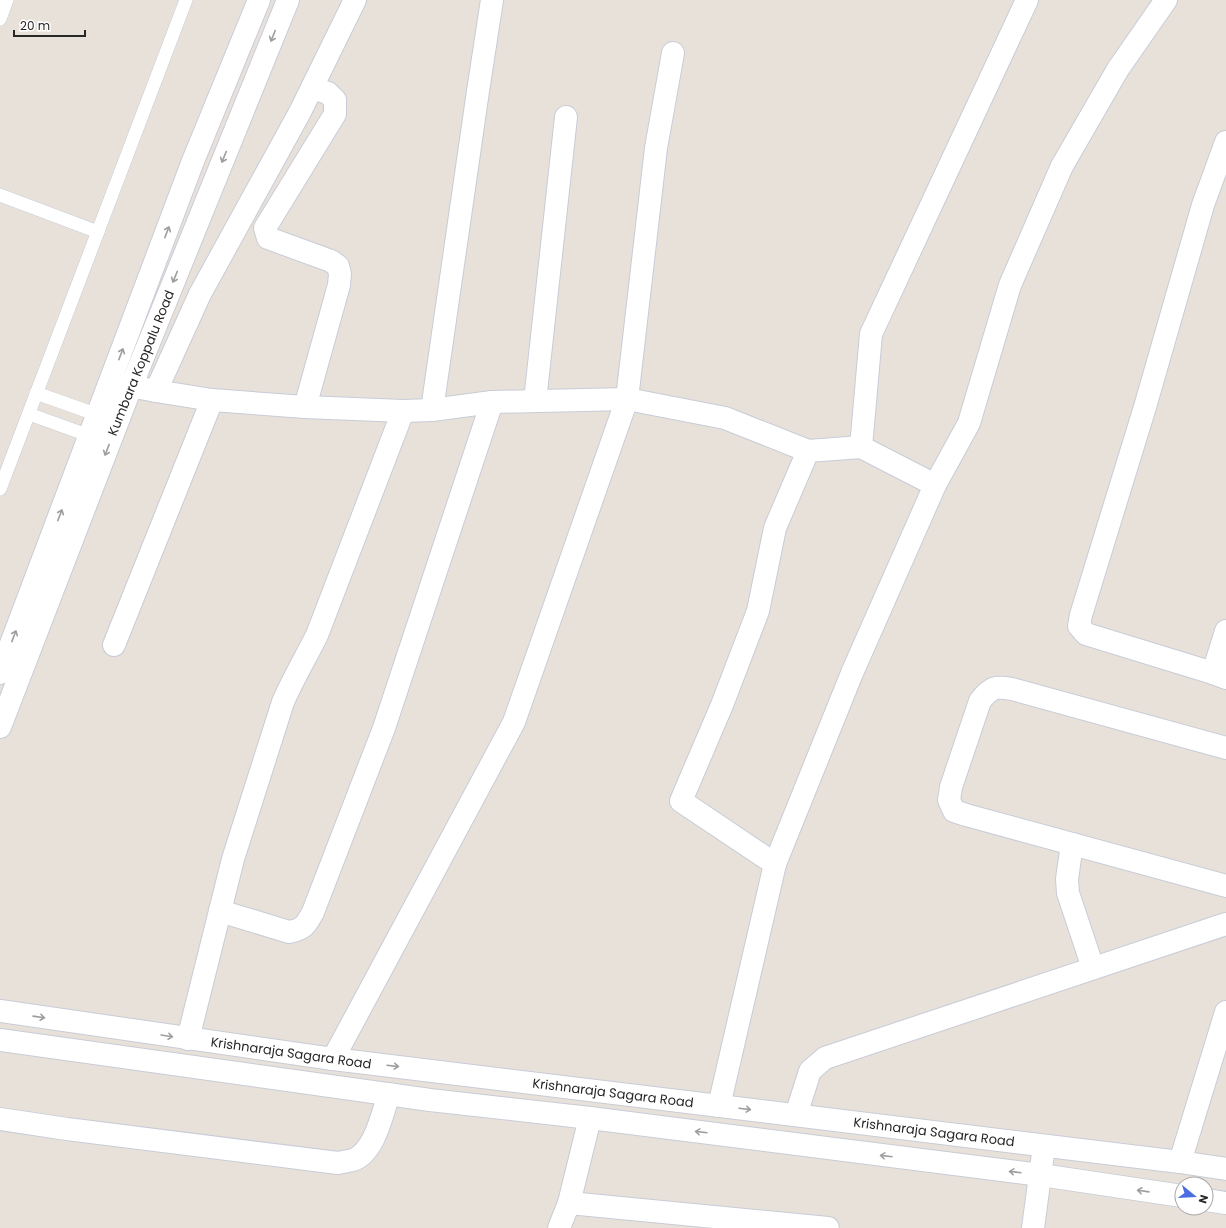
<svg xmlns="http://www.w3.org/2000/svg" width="1226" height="1228" font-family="Poppins,sans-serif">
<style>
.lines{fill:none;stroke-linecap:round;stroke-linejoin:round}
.service-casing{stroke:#c8ccd7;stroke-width:14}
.minor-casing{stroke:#c8ccd7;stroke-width:24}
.tertiary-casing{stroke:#c8ccd7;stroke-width:24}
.secondary-casing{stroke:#c8ccd7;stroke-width:24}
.service{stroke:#fff;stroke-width:13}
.minor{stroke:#fff;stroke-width:22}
.tertiary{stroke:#fff;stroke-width:22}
.secondary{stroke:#fff;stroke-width:22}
.oneway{stroke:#9e9e9e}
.labels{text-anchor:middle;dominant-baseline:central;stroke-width:4;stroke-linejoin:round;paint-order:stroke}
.street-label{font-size:13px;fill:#272727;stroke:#fff}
</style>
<rect width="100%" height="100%" fill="#e8e1da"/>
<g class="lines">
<defs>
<g id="service">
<polyline points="0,19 7,0"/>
<polyline points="0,195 98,232"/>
<polyline points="36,393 98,415"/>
<polyline points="29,414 90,436"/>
<polyline points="0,489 186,0"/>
</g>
<g id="minor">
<polyline points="114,383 156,391 212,400 305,407 403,411 432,410 492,402 627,399 725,418 808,451"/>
<polyline points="156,391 200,294 300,112 355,0"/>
<polyline points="535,401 566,117"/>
<polyline points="305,407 339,285 340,274 338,266 331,261 268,238 265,228 335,114 335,100 328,93 312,88"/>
<polyline points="432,410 478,91 492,0"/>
<polyline points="935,485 969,423 1010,285 1062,166 1118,69 1166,0"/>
<polyline points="1226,631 1213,673 1226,678"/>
<polyline points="114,645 212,400"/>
<polyline points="1213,673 1086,634 1079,626 1081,615 1145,407 1203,205 1226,142"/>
<path d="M1226,748L1012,689C995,686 991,687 980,701L951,787L949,800L954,811L966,815L1226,886"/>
<polyline points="1072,844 1067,879 1068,893 1093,968"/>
<polyline points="775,864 681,801 722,705 758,611 775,528 808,451 861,447"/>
<path d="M220,911L289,932C304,929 306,925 313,912L384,728L492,402"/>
<path d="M188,1039L233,859L283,702C293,679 306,657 317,635L403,411"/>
<polyline points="333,1059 514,722 627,399 656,148 673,53"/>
<polyline points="719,1106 775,864 852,673 935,485 861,447 871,334 1027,0"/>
<polyline points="796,1115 810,1071 825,1058 1226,924"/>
<path d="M0,1119L67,1129L338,1163C343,1162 348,1161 353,1160C375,1152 382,1114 389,1094"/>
<polyline points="1180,1162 1226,1012"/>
<polyline points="569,1203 828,1228"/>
<polyline points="559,1228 569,1203 590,1118"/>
<polyline points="1033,1228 1044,1146"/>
</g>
<g id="tertiary">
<polyline points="0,673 193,161 259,0"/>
<polyline points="0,727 131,387 288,0"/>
</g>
<g id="secondary">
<polyline points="0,1011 333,1059 1180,1162 1226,1169"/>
<polyline points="0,1040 430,1100 590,1118 1041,1175 1182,1196"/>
<polyline points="1206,1200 1226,1203"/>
</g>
</defs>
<use href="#service" class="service-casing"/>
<use href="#minor" class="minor-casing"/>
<use href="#tertiary" class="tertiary-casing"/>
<use href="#secondary" class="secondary-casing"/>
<use href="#service" class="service"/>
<use href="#minor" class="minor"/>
<use href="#tertiary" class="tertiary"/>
<use href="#secondary" class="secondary"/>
</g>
<defs><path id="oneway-shaft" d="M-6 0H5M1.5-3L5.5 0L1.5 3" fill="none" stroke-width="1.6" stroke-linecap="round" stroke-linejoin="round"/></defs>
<g class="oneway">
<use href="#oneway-shaft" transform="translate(273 36) rotate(112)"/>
<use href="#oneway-shaft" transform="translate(224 157) rotate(112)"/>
<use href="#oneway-shaft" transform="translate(167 232) rotate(-69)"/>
<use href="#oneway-shaft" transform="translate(175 277) rotate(112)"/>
<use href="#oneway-shaft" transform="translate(121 354) rotate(-69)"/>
<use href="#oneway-shaft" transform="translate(107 450) rotate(111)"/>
<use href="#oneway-shaft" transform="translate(60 515) rotate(-69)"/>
<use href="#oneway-shaft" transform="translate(14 636) rotate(-69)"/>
<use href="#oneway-shaft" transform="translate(39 1017) rotate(8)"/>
<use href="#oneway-shaft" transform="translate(167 1036) rotate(9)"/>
<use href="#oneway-shaft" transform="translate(393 1066) rotate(7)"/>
<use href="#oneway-shaft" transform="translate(745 1109) rotate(7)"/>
<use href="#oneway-shaft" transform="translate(701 1132) rotate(-173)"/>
<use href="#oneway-shaft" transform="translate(886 1156) rotate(-173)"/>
<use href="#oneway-shaft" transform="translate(1015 1172) rotate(-173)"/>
<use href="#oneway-shaft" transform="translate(1143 1191) rotate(-172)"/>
</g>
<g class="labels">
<g class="street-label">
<text transform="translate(141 363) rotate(-68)">Kumbara Koppalu Road</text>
<text transform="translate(291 1053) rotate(8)">Krishnaraja Sagara Road</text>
<text transform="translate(613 1093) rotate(7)">Krishnaraja Sagara Road</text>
<text transform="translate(934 1132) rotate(7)">Krishnaraja Sagara Road</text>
</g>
</g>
<g transform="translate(1194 1196) rotate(108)"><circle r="19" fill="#ffffff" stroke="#a9a9a9"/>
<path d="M0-3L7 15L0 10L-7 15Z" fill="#4c6de2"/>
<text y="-6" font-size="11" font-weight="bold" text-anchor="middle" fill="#272727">N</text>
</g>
<path d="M14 30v6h71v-6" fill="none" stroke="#272727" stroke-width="2"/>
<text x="20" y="30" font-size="12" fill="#272727" stroke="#ffffff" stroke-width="3" paint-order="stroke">20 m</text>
</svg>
